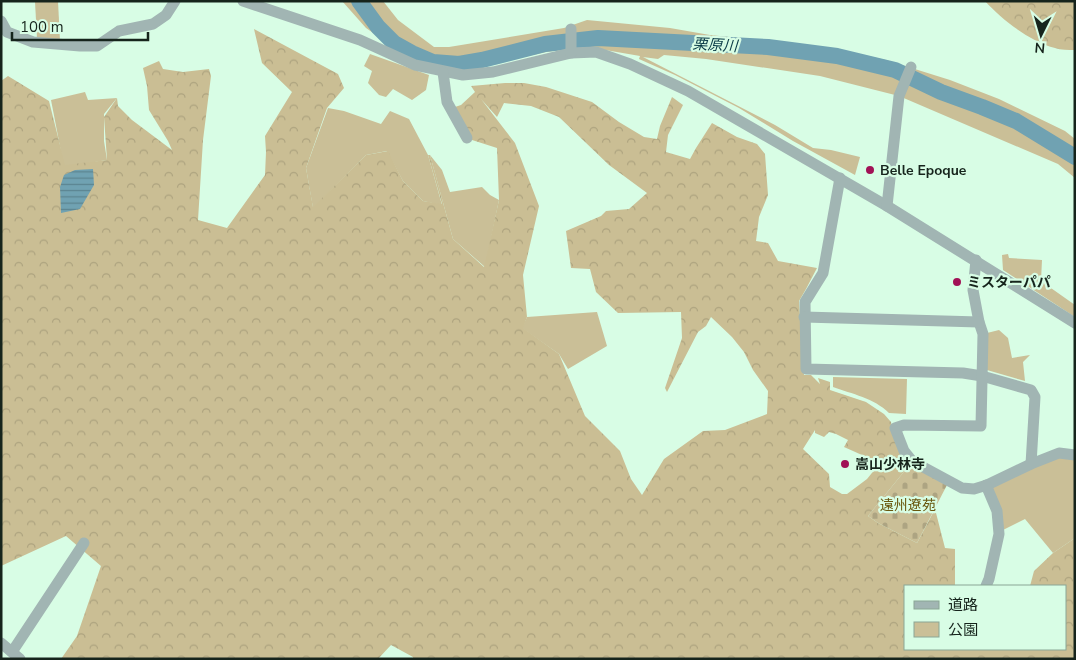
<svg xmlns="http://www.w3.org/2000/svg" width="1076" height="660" font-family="'Nunito Sans','Noto Sans JP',sans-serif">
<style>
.green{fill:#cabf97}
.forest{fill:url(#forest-crowns);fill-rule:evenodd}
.cemetery{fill:url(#cemetery-stones)}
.water{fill:url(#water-rules)}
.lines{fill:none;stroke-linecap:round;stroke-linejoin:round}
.river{stroke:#70a2b2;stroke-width:16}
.minor{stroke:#a1b5b3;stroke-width:11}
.poi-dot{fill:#a11156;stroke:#d8fde5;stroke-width:2}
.labels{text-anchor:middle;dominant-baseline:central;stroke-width:4.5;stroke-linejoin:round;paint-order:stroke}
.poi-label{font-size:14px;font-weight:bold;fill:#16241c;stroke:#d8fde5;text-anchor:start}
.park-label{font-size:14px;fill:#68560d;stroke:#d8fde5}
.water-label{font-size:15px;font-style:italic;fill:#083945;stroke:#d8fde5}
</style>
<defs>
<pattern id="forest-crowns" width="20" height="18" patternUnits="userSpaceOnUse" patternTransform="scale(1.25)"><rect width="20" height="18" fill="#cabe94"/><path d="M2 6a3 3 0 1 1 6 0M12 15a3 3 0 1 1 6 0" fill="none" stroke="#ada37f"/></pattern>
<pattern id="cemetery-stones" width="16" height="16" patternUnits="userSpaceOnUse" patternTransform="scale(1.25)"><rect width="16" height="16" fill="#cabf97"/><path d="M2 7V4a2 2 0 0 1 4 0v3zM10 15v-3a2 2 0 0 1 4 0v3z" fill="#ada482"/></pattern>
<pattern id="water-rules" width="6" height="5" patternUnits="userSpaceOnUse" patternTransform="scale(1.25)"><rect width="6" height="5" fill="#70a2b2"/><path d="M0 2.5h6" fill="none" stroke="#5b8490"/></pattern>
</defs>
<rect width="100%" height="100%" fill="#d8fde5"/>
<g class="green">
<polygon points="58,1 60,41 37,38 35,2"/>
<polygon points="342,1 383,1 398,20 434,47 449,47 564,28 587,20 670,28 710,35 803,45 854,53 886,60 950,80 999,99 1065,131 1075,139 1075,178 1058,164 899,96 820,76 706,59 664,55 658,59 643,57 775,125 813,148 831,150 860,157 855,175 793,141 739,108 675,75 639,59 640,56 588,47 546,52 481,67 450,69 411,59 366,28"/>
<polygon points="370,54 429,75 426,90 412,100 393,89 386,97 379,95 368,83 372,71 364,66"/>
<polygon points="85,92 88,100 117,98 104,114 104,141 107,160 64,167 51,100"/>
<polygon points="328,108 344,111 381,124 390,111 409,119 428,155 442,205 423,201 403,181 387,151 366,155 313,208 306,168"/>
<polygon points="430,155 442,170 450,192 482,187 490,195 499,200 485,267 453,239"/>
<polygon points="1008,254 1009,258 1042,260 1041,281 1075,305 1075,317 1003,270 1002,255"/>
<polygon points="597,312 607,346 568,369 559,354 522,328 527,317"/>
<polygon points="999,330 1008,338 1012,358 1030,355 1023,362 1025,381 987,370 987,333"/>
<path d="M833,377L907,379L906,414L889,413C874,398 852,394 833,387Z"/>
<polygon points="1057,453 1075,457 1075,538 1053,553 1025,519 999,532 987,489"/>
</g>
<g class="forest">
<path d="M985,1H1075V50C1068,50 1061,50 1055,48C1031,42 1002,20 985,1Z"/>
<path d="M254,29L338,74L344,88L327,108L306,168L313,207L366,155L388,151L403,181L423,201L442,204L428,155H430L453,239L484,267L499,200L497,148L472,140L455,107L461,105L475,92L471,86L505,83H524L546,87L592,102L619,122L644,137L657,139L660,126L672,97L683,105L668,135L666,152L690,159L696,148L712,123L737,137L757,144L765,154L768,195L759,217L756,241L768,243L778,261L817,268L806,289L799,301L804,375H811L820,384L818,378L830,382V390L866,402L884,414L891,422L892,429L911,461L898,460L911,463L868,516L878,523L917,543L935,509L945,548L955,549V586H905V649H1065V586H1030L1034,571L1053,553L1075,538V659H413V657L391,645L378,659H61L77,636L101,566L66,536L1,566V81L8,76L49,101L65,165L107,160L104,117L117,98L118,106L132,120L172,150L168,141L149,110L147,86L143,68L159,61L163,69L183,72L209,69L211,76L203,140L198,220L227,228L265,175L266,152L265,136L292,92L262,63ZM481,99L497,117L504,103L531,106L559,117L609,165L647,193L629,209L606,211L601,216L566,231L571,268L590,269L596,292L618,313L681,312L682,338L665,388L667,392L698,332L706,326L711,317L732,337L744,352L753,370L768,391L767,414L725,430L703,431L664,459L642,495L631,479L620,451L585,416L559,354L523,328L527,317L523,275L539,206L515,143ZM815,430V433L824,437L829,432L836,434L848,440L844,447L880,463L867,479L847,494H842L830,487L829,474L803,449Z"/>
<polygon points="1040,132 1057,139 1075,152 1075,163 1045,142"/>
</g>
<polygon class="cemetery" points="911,463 947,485 917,543 878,523 868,516"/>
<polygon class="water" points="93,169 94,185 80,209 61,213 60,187 64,175 75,170"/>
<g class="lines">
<polyline class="river" points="359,1 378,27 394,43 412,53 433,62 459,64 482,60 545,44 598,38 768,47 837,56 895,70 941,92 982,107 1016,121 1075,157"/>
<g class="minor">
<polyline points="243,1 360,40 415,65 463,75 493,72 571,53 596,52 630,64 688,91 887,206 1075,323"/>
<polyline points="1,21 7,32 33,42 80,46 97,46 119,31 153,24 166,15 175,1"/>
<polyline points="571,29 571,53"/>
<polyline points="443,72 447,102 467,138"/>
<polyline points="840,178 823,273 805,302 806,369 963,373 982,376 1031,390 1035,397 1031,464"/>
<polyline points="887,206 899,96 911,67"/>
<polyline points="976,260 973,290 979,322 983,334 981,426 904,425 895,428 904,451 912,461 962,488 974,489 987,485 1031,464 1059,453 1075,455"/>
<polyline points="804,317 979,322"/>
<polyline points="986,485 997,511 999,534 989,579 986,586"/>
<polyline points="1,643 20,659"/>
<polyline points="12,652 84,543"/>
</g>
</g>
<g class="poi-dot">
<circle cx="870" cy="170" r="5"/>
<circle cx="957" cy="282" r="5"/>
<circle cx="845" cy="464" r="5"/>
</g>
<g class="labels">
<g class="poi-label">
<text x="880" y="170">Belle Epoque</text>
<text x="967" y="282">ミスターパパ</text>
<text x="855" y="464">嵩山少林寺</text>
</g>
<g class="park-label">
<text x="908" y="505">遠州遼苑</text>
</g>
<g class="water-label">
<text transform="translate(715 45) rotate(3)">栗原川</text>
</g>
</g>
<rect width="1076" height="660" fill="none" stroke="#16241c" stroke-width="5"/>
<rect x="904" y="585" width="162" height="65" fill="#d8fde5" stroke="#8aa695"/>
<rect x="914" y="601" width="25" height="8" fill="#a1b5b3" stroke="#8aa695"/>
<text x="948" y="610" font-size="15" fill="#16241c">道路</text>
<rect x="914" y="622" width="25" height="15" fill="#cabf97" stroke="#8aa695"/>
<text x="948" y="635" font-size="15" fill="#16241c">公園</text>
<g transform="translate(1041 35) rotate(185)" stroke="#d8fde5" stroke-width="4" paint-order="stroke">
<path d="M0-4L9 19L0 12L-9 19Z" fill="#16241c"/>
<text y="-8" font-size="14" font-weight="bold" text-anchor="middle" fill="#16241c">N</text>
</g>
<path d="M12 32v8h136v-8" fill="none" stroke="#16241c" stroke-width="2.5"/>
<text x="20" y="32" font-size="15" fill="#16241c" stroke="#d8fde5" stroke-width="4" paint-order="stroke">100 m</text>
</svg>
